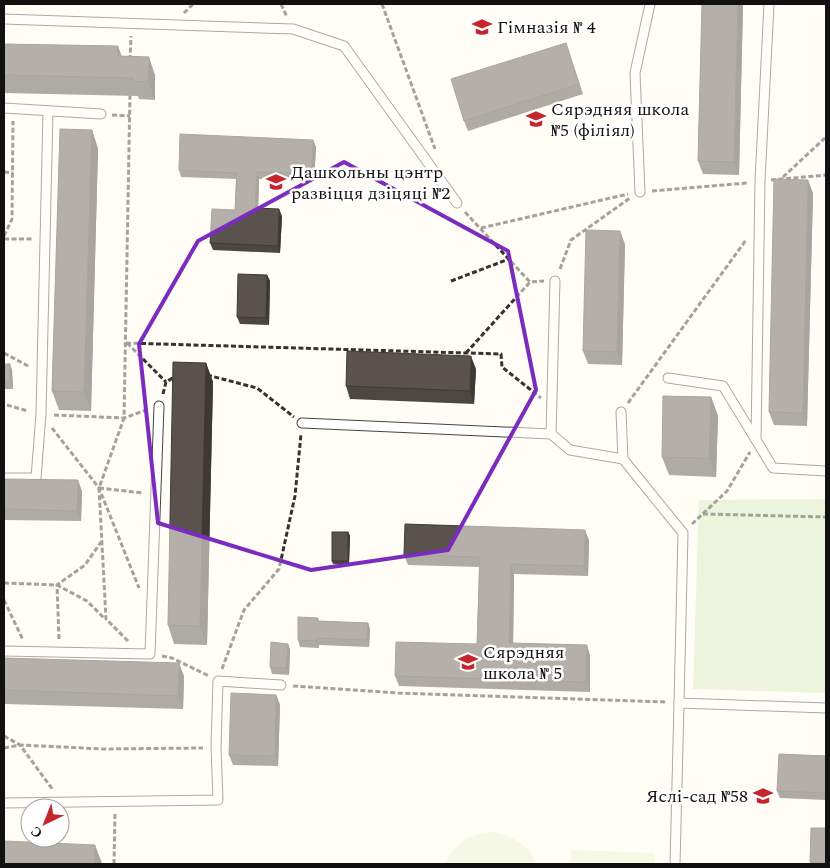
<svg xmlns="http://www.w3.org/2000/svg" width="830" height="868" font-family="Spectral,serif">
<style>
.green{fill:#d5ebbd}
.pitch{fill:#e6f2cf}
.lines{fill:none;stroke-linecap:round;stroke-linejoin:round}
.service-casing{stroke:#444;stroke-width:11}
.path{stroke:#333;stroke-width:3;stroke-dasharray:5 2.5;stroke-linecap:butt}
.service{stroke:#fff;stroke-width:9}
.wall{fill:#4d4742}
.shaded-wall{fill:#3f3936}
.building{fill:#5a524d;stroke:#3f3936}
.marked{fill:none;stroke:#7b2cbf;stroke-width:4;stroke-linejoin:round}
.labels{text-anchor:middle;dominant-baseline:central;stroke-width:5;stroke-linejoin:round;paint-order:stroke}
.poi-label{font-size:18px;fill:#111;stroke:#fff;text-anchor:start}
</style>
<rect width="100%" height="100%" fill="#fffdf5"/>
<polygon class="green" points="826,499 826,693 693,689 699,500"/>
<g class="pitch">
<path d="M491,832C512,835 528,844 536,864H445C454,843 469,834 491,832Z"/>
<polygon points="571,850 655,853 655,864 571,864"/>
</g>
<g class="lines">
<defs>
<g id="service">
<polyline points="769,4 760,181 756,440 773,468 826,471"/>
<polyline points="4,19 293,29 344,46 457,203"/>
<polyline points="4,108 101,114"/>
<polyline points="640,192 635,73 650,4"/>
<polyline points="668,378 723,386 756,440"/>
<polyline points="621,412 623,459 683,533 679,703"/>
<polyline points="302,423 551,434 570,450 623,459"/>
<polyline points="551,434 555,281"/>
<polyline points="4,478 36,478 41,414 48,111"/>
<polyline points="4,651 150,654 159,406"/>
<polyline points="4,803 218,800 216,747 218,681 281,685"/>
<polyline points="675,864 679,703 826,708"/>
</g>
</defs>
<use href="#service" class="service-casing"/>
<g class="path">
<polyline points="281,4 287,17"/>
<polyline points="382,4 435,149"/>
<polyline points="184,13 193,4"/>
<polyline points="130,60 131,36"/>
<polyline points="112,115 130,116"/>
<polyline points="4,172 13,173"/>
<polyline points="783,177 826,137"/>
<polyline points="771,180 826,175"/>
<polyline points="652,191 747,183"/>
<polyline points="465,212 530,282 544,281"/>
<polyline points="481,228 628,194"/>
<polyline points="4,236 12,219 13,121"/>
<polyline points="4,239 33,239"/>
<polyline points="560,269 571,240 630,198"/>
<polyline points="451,281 509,259"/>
<polyline points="126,343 501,354 502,367 541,398"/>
<polyline points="127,343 166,382"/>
<polyline points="4,353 30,367"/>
<polyline points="466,353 530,282"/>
<polyline points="207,375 257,388 294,417"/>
<polyline points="163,394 166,382 176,376"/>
<polyline points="628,403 746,240"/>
<polyline points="7,405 28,411"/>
<polyline points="54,415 124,418 146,410"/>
<polyline points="52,428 99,488 139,588"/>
<polyline points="99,488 143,493"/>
<polyline points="703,514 826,517"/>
<polyline points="692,524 727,491 750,452"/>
<polyline points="4,583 57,585 87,601 105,619"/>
<polyline points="4,600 23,640"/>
<polyline points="59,639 57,585 85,565 101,542"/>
<polyline points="128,641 106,619 99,488 124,418 130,94"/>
<polyline points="162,656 172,658 209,676"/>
<polyline points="222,669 244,610 279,569 295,496 301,434"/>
<polyline points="293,686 398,693 666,702"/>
<polyline points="4,736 20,745 53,790"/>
<polyline points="4,748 20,745 103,749 203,748"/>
<polyline points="114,864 115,812"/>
</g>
<use href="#service" class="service"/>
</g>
<g class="wall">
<polygon points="702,4 743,4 739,175 703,174 698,161"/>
<polygon points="566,43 583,94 468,131 464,121"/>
<polygon points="4,44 122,56 155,75 155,100 139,99 138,96 4,93"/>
<polygon points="92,130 98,149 91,411 59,410 52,391"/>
<polygon points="313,140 316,147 314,181 259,179 258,208 282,216 280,253 213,250 210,243 235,210 236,179 181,177 179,170"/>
<polygon points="813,193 807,426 774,425 769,412"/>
<polygon points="625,244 622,365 588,364 583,351"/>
<polygon points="267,275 270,281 269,325 240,324 237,317"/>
<polygon points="206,363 213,382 207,645 174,644 168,625"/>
<polygon points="4,364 12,370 13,389 4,389"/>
<polygon points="476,369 474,404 350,399 346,386"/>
<polygon points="711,397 718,416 716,477 669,475 662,457"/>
<polygon points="4,479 82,491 81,521 4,520"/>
<polygon points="348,532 350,536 349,564 333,564 332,561"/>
<polygon points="589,540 588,576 514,574 513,643 590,655 590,692 399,686 395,676 477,644 479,567 408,565 404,555"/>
<polygon points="319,621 368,623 370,630 369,647 319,645 319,648 300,647 298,640"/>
<polygon points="288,644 290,650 289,675 272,674 270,667"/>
<polygon points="4,658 184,676 183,709 4,704"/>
<polygon points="276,695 280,705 278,766 233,765 229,755"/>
<polygon points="826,756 826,800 780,798 777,791"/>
<polygon points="826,828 826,864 811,864 810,862"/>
</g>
<g class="shaded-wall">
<polygon points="738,4 743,4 739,175 734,162"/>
<polygon points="118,46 125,65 118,56"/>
<polygon points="149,57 155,75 155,100 148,82"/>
<polygon points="92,130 98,149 91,411 84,392"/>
<polygon points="313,140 316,147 314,181 312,174"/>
<polygon points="257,172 259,179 258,215 255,208"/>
<polygon points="808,180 813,193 807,426 803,413"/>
<polygon points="279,209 282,216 280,253 278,246"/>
<polygon points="620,231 625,244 622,365 617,352"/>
<polygon points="267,275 270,281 269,325 266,318"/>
<polygon points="471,356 476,369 474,404 470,391"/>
<polygon points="206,363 213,382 207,645 200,626"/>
<polygon points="10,364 12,370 13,389 10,382"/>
<polygon points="711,397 718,416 716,477 709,458"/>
<polygon points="78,480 82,491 81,521 77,511"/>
<polygon points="585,530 589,540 588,576 584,566"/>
<polygon points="348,532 350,536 349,564 348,561"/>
<polygon points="511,564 514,574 513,653 509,643"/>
<polygon points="368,623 370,630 369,647 367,640"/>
<polygon points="288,644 290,650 289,675 286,668"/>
<polygon points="587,645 590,655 590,692 586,682"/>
<polygon points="179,663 184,676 183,709 178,696"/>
<polygon points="276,695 280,705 278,766 275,756"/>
<polygon points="95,845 102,863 102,864 94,864"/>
</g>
<g class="building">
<polygon points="702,4 738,4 734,162 698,161"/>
<polygon points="566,43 579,84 464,121 451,79"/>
<polygon points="4,44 118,46 118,56 149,57 148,82 133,81 133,78 4,75"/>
<polygon points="60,129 92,130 84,392 52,391"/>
<polygon points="180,134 313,140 312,174 257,172 255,208 279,209 278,246 210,243 212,209 235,210 237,173 179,170"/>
<polygon points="774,179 808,180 803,413 769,412"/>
<polygon points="586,230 620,231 617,352 583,351"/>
<polygon points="238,274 267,275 266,318 237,317"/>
<polygon points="347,351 471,356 470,391 346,386"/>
<polygon points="173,362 206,363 200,626 168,625"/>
<rect x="4" y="364" width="6" height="18"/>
<polygon points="663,396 711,397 709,458 662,457"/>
<polygon points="4,479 78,480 77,511 4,509"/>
<polygon points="405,524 585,530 584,566 511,564 509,643 587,645 586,682 395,676 396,642 477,644 480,557 404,555"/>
<rect x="332" y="532" width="16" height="29"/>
<polygon points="298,617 318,618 318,621 368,623 367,640 317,638 317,641 298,640"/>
<polygon points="271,642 288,644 286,668 270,667"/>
<polygon points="4,658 179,663 178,696 4,690"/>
<polygon points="231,693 276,695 275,756 229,755"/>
<polygon points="779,754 826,756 826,793 777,791"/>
<polygon points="811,828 826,828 826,862 810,862"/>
<polygon points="4,841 95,845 94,864 4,864"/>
</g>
<path d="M0 0H830V868H0ZM344,162L508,251L536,390L448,550L311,570L158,523L139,344L198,241Z" fill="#fffdf5" fill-opacity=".55" fill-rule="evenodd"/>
<path class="marked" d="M344,162L508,251L536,390L448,550L311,570L158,523L139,344L198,241Z"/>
<defs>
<symbol id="school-bare" viewBox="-9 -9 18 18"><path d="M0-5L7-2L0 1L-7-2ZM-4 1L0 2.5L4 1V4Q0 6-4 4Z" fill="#c4262e" stroke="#fff" stroke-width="2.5" paint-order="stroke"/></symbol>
</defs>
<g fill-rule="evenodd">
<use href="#school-bare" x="468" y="13" width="28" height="28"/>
<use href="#school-bare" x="522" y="105" width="28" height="28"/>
<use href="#school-bare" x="262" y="168" width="28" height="28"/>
<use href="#school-bare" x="454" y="648" width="28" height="28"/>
<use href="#school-bare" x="749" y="782" width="28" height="28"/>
</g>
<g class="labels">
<g class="poi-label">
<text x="497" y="27">Гімназія № 4</text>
<text x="551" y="109">Сярэдняя школа<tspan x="551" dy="21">№5 (філіял)</tspan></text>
<text x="291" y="172">Дашкольны цэнтр<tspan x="291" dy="21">развіцця дзіцяці №2</tspan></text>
<text x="483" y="652">Сярэдняя<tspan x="483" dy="21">школа № 5</tspan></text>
<text x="748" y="796" text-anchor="end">Яслі-сад №58</text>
</g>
</g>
<rect width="830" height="868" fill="none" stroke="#111111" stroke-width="10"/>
<g transform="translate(45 823) rotate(223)"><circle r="24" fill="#ffffff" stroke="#a0a0a0"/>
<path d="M0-4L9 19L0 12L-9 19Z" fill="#c4262e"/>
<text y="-8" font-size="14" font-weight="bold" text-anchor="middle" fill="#111111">С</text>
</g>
</svg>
